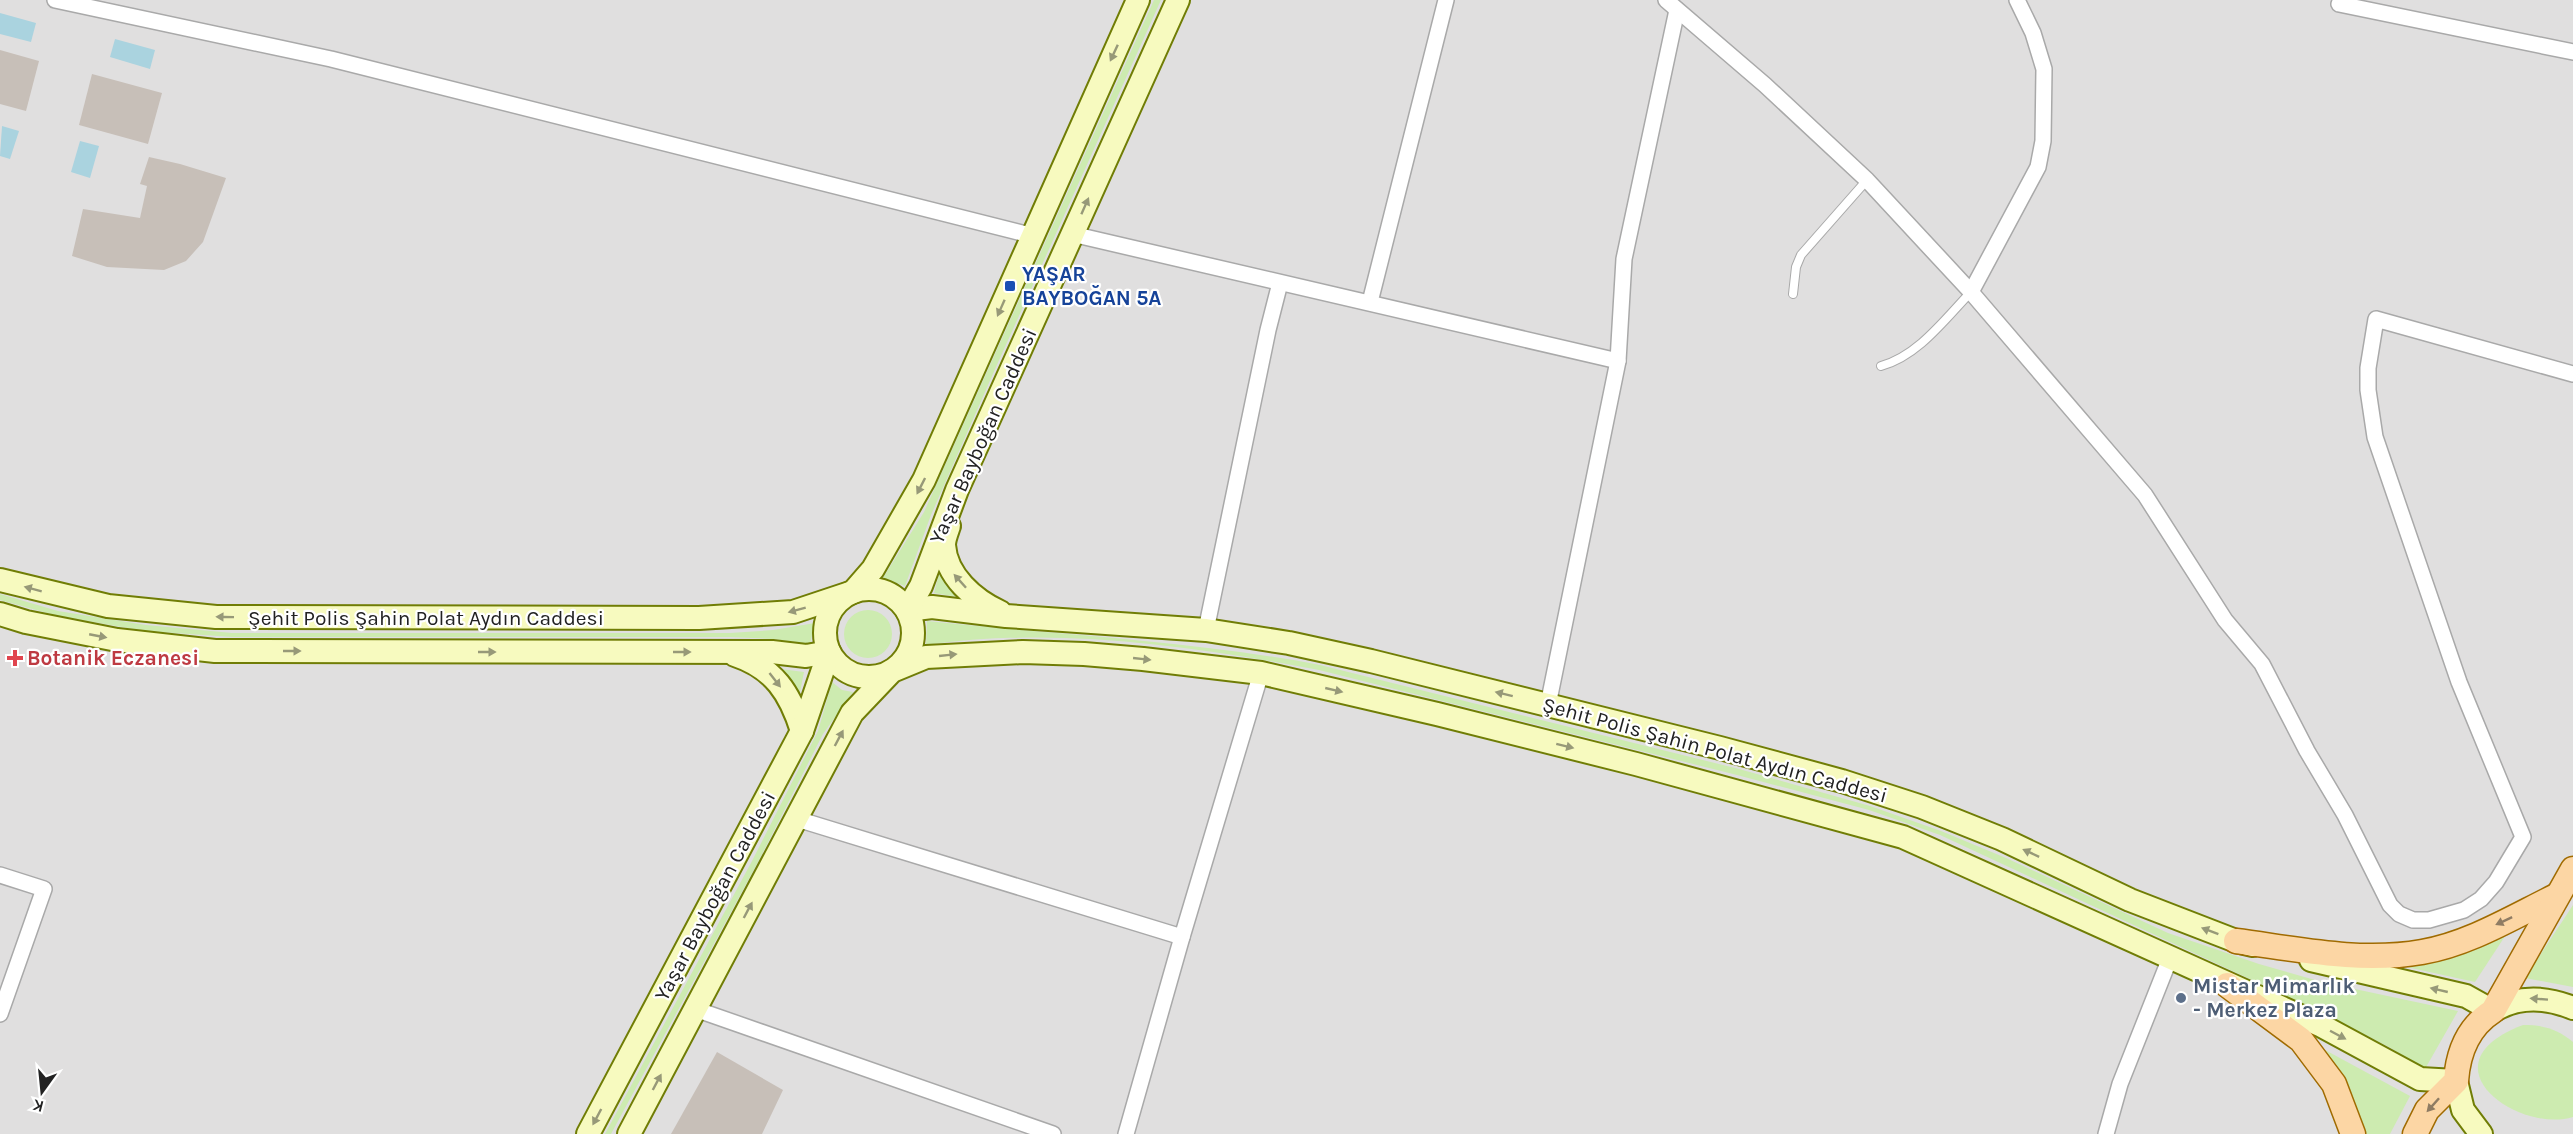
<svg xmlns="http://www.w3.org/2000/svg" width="2573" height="1134" font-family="Karla,sans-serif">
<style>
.residential{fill:#e0dfdf}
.grass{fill:#cdebb0}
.water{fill:#aad3df}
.building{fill:#c7bfb8}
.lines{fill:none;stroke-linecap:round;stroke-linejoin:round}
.lane-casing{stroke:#a9a9a9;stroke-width:10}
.street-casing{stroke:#a9a9a9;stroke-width:18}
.secondary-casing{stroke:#707d05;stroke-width:26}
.primary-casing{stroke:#a06b00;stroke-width:27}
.lane{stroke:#fff;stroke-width:8}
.street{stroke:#fff;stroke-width:15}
.secondary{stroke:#f7fabf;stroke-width:22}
.primary{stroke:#fcd6a4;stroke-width:24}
.oneway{fill:#979978}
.oneway2{fill:#8f7c63}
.transit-dot{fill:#1a4fb4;stroke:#fff;stroke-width:2}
.health-dot{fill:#e0444e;stroke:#fff;stroke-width:2}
.service-dot{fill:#5c6f8a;stroke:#fff;stroke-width:2}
.labels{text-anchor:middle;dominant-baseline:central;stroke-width:4.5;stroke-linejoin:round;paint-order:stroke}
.transit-label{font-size:21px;font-weight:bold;fill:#164399;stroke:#fff;text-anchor:start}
.street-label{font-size:21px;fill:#222;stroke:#fff}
.health-label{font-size:21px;font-weight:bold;fill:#be3a42;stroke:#fff;text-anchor:start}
.service-label{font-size:21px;font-weight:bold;fill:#4e5e75;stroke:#fff;text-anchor:start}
</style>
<rect width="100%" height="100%" fill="#f2efe9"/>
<rect class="residential" x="0" y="0" width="2573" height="1134"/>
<g class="grass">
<polygon points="1154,0 1161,0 996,367 931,515 905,586 883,578 924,512"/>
<polygon points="943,559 970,599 934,593"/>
<polygon points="0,594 58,611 146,625 232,633 730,633 773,630 815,623 810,644 772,639 730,637 232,637 145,631 58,616 0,600"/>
<circle cx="868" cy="634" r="24"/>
<path d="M927,621C1059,635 1189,640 1320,665L1739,769L1870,806L1941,831L2006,858L2168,933L2259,964L2322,982L2458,1011L2425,1069L2389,1047L2312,1008L1940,835L1869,810L1737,775L1319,670C1192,646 1055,626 926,645Z"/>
<polygon points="773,668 804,672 798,702"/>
<polygon points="832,682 842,690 853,692 823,734 757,864 611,1134 605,1134 752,861 818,731"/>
<polygon points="2573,905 2573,987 2525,978"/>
<polygon points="2511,927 2475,982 2393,964"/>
<path d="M2523,1025C2544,1025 2557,1029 2573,1042V1117C2518,1134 2420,1064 2523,1025Z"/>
<polygon points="2314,1044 2410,1096 2390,1134 2362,1134"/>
</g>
<g class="water">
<polygon points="0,13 36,23 31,42 0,34"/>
<polygon points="115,39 155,50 150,69 110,57"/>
<polygon points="2,126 19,131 10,159 0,156"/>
<polygon points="80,141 99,146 90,178 71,172"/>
</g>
<g class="building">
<polygon points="0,50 39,61 26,111 0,104"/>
<polygon points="92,74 162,93 148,144 79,125"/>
<polygon points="149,157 180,164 226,178 203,242 186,261 164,270 107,267 72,256 83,209 140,218 147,186 140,184"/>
<polygon points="717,1052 783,1090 762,1134 671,1134"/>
</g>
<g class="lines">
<defs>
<g id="lane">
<polyline points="1793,294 1796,267 1801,255 1867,180"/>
<path d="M1881,366C1918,356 1945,319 1971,292"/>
</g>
<g id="street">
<polyline points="55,0 331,59 1034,236"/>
<polyline points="1666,0 1765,85 1867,180 1971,292 2145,495 2225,620 2262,664 2307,751 2345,815 2390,905 2399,914 2413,920 2429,920 2464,910 2481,899 2496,882 2523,837 2459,682 2375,437 2368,390 2368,368 2376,319 2573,374"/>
<polyline points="2341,0 2339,4 2573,52"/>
<polyline points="1072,234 1618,361"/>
<polyline points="1971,292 2038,167 2043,141 2044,69 2033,33 2017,0"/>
<polyline points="1370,302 1446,0"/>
<polyline points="1206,630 1268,330 1280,283"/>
<polyline points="1548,705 1618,361 1624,259 1677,10"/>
<polyline points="797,819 1182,937"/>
<polyline points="0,875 44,889 0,1014"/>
<polyline points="695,1009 1053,1134"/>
<polyline points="1126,1134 1182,937 1261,673"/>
<polyline points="2106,1134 2120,1084 2170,958"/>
</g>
<g id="secondary">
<path d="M949,526C947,532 944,539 944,545C946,576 974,600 1000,612"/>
<polyline points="0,580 108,606 216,617 699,618 793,612 853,592 873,569 924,480 1138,0"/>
<circle cx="869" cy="633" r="44"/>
<polyline points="907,610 932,607 1006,616 1206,630 1289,643 1371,661 1720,748 1842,781 1922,807 2002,839 2130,900 2236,941 2253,945"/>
<polyline points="907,610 921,586 957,490 1178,0"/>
<polyline points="0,614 26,622 117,640 215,651 772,652 806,656 829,652"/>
<path d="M735,655C774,668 790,693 802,731"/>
<path d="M2311,960L2466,996L2493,1011C2519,995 2546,997 2573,1008"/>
<polyline points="588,1134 802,731 829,652"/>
<polyline points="629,1134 852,713 892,671 926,657 1023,652 1084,654 1143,659 1261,673 1437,714 1636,764 1903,837 2322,1026 2420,1079 2456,1081 2463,1110 2481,1134"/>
</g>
<g id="primary">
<path d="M2236,941C2297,949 2360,963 2422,952C2469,944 2513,917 2556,896"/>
<polyline points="2227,985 2301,1040 2334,1084 2353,1134"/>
<path d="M2415,1134L2427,1110L2456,1081C2458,1052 2468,1027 2493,1011L2573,869"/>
</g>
</defs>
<use href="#lane" class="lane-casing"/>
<use href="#street" class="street-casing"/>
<use href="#secondary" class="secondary-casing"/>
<use href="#primary" class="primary-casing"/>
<use href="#lane" class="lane"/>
<use href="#street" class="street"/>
<use href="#secondary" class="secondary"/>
<use href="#primary" class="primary"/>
</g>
<defs><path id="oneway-solid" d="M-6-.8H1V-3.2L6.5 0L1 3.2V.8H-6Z" transform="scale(1.5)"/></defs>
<g class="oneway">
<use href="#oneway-solid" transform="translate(1114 53) rotate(115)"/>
<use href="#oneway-solid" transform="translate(1085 206) rotate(-66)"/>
<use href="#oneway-solid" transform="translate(1001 308) rotate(114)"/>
<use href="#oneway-solid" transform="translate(921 486) rotate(117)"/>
<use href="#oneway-solid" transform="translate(960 581) rotate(-132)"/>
<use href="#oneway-solid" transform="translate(33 589) rotate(-165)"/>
<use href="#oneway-solid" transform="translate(797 610) rotate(165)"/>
<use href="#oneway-solid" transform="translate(225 617) rotate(-179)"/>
<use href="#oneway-solid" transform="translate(98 636) rotate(11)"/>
<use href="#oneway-solid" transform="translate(292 651)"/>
<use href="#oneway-solid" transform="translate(487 652)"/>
<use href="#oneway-solid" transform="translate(682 652)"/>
<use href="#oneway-solid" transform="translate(948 655) rotate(-6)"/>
<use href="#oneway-solid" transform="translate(1142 659) rotate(6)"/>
<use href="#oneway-solid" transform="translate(775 680) rotate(52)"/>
<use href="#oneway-solid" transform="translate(1334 690) rotate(13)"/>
<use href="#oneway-solid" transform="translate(1504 694) rotate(-166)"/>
<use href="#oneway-solid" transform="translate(839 738) rotate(-62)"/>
<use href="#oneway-solid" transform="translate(1565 746) rotate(14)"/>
<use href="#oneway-solid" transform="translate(2031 853) rotate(-155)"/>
<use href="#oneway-solid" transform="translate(748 910) rotate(-62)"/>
<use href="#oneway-solid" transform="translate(2210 931) rotate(-159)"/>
<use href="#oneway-solid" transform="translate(2439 990) rotate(-167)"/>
<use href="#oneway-solid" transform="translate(2539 999) rotate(-176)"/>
<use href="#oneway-solid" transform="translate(2338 1035) rotate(28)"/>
<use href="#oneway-solid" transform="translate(657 1082) rotate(-62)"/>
<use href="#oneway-solid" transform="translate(597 1117) rotate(118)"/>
</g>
<g class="oneway2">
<use href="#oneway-solid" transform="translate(2504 921) rotate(155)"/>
<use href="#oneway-solid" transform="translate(2433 1105) rotate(132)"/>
</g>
<rect class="transit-dot" x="1004" y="280" width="12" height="12" rx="3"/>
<path class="health-dot" d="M12 649h6v6h6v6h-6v6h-6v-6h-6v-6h6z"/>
<circle class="service-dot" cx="2181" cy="998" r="6"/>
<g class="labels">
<g class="transit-label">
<text x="1022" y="274">YAŞAR<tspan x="1022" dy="24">BAYBOĞAN 5A</tspan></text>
</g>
<g class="street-label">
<text transform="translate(983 436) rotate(-66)">Yaşar Bayboğan Caddesi</text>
<text x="426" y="618">Şehit Polis Şahin Polat Aydın Caddesi</text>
<text transform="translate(1715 750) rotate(15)">Şehit Polis Şahin Polat Aydın Caddesi</text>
<text transform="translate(715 896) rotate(-62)">Yaşar Bayboğan Caddesi</text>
</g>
<g class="health-label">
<text x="27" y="658">Botanik Eczanesi</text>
</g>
<g class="service-label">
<text x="2193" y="986">Mistar Mimarlık<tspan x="2193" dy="24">- Merkez Plaza</tspan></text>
</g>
</g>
<g transform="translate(42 1092) rotate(195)" stroke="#ffffff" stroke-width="4.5" paint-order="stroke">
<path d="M0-4.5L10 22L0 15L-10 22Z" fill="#222222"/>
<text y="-9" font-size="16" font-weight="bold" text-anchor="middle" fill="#222222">K</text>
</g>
</svg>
